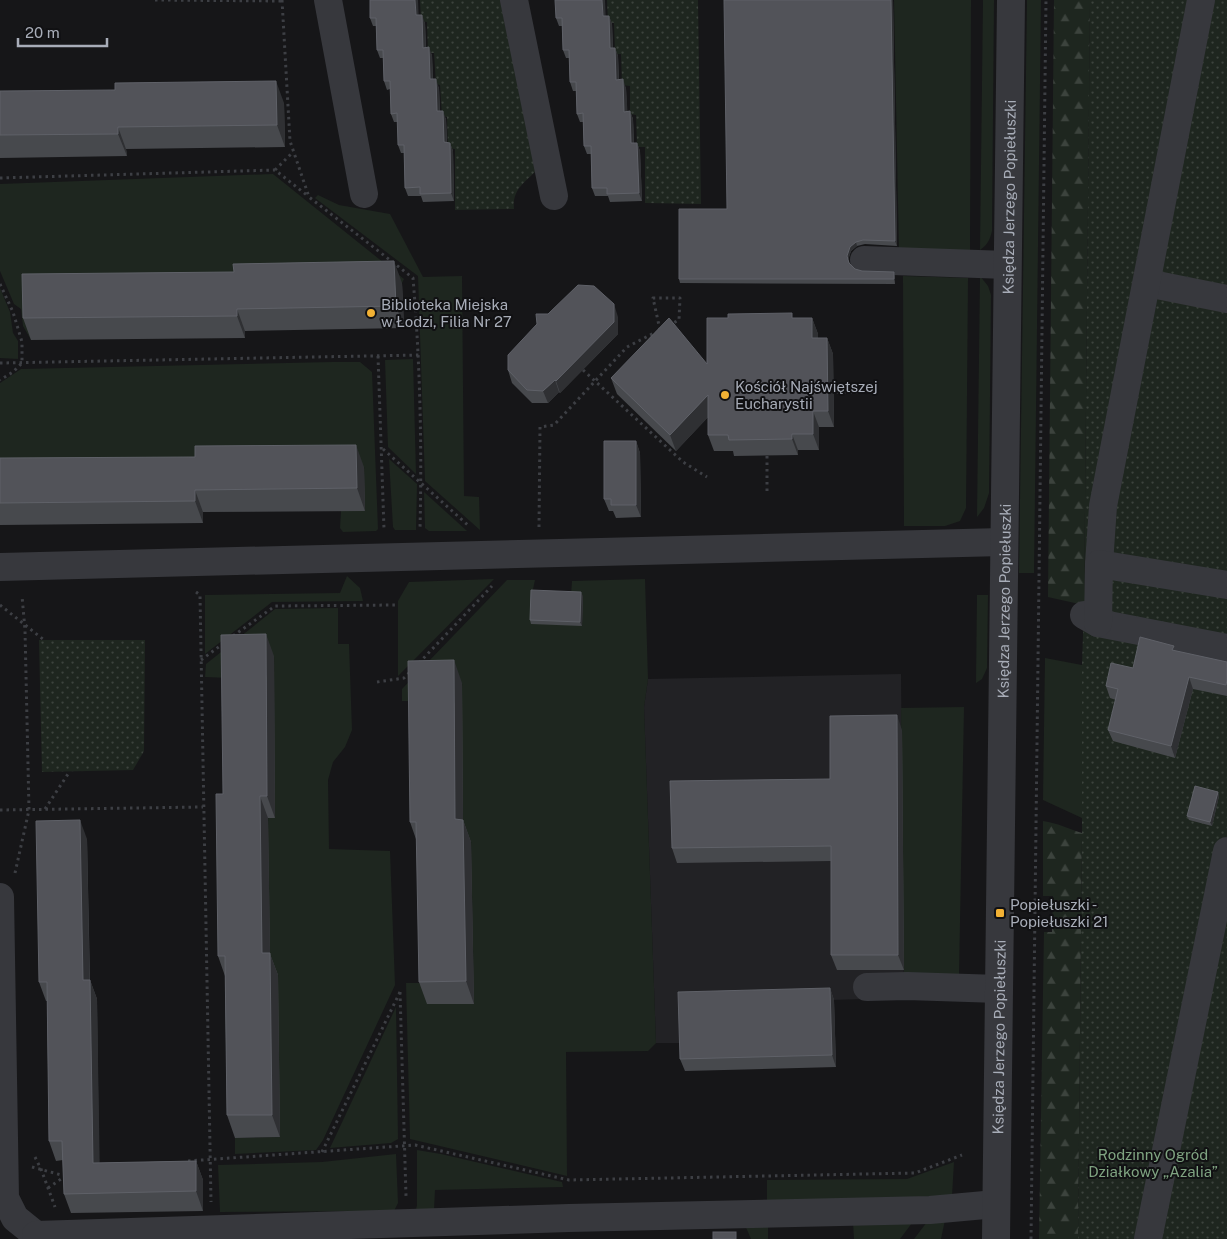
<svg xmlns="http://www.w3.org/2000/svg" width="1227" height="1239" font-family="'Public Sans',sans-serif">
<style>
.built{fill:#222225}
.grass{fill:#1e261f}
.forest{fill:url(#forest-firs)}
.park{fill:url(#park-dots)}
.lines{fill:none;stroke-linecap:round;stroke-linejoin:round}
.path{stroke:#3d3f44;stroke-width:3;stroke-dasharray:2.5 4;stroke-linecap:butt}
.minor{stroke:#37383d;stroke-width:28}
.wall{fill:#47494d}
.shaded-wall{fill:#2f3033}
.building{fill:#525359;stroke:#5f6168}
.poi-dot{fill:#f2b134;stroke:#111113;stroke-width:2}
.labels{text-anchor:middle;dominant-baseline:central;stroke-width:4;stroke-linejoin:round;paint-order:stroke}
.street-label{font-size:15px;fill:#a8adb8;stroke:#111113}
.poi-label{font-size:15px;fill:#a8adb8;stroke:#111113;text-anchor:start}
.park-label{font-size:15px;fill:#7fa381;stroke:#111113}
</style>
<defs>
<pattern id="forest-firs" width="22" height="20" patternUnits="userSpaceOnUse" patternTransform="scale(1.25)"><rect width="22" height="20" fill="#1e261f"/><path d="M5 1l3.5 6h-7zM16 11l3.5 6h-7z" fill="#3c433d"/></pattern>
<pattern id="park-dots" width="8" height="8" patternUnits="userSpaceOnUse" patternTransform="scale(1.25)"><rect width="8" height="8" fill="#1e261f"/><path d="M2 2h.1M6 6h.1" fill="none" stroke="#3c433d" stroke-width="1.8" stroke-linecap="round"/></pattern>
</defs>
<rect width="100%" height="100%" fill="#161618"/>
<polygon class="built" points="901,674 904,998 683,1004 684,1043 656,1043 644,707 648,679"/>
<g class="grass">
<polygon points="894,0 971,0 970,250 899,254"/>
<path d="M983,0H994L992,231C990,240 987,245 980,250Z"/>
<polygon points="1027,0 1041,0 1034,573 1019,573"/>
<polygon points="273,174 404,279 402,283 30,297 31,340 23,326 21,309 14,304 0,271 0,184"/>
<polygon points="318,195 339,205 390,214 423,277 462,276 464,496 479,497 480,530 425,481 418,276 315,198"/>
<polygon points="903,276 968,278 966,508 960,521 945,526 904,526"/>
<polygon points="980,276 988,286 991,295 989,493 984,508 977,517"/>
<polygon points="0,288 10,312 13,333 18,341 18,359 0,358"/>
<polygon points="413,359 416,474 388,447 385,360"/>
<polygon points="332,362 360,362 372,372 378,529 376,531 343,532 340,528 341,511 365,510 364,467 0,480 0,383 21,369"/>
<polygon points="389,459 417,484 416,530 395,530 393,527"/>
<polygon points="424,492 467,531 429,531 425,528"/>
<polygon points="347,576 360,588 363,601 272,602 205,654 205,595 340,593"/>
<polygon points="494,579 398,676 398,601 409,582"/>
<polygon points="645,579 648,679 644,707 656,1043 648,1051 566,1052 567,1176 410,1139 406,983 427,983 474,1003 471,842 416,701 402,701 402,689 507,580 535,580 532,594 582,626 583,597 571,596 572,581"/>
<polygon points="977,595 988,595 987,668 982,679 976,683"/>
<polygon points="338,608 338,644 349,644 352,730 345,747 333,762 328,780 329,849 390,851 395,985 323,1140 316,1150 235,1154 235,1138 280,1137 270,976 268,818 275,818 274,657 230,678 205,677 206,664 275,609"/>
<polygon points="1045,658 1082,665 1082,818 1043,800"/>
<polygon points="964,707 959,976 904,974 901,708"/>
<polygon points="396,1007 398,1139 391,1143 330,1148"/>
<polygon points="417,1150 441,1154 562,1182 563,1187 435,1190 434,1210 416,1210 417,1205"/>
<polygon points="396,1154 398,1203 394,1211 220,1212 218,1165 322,1162"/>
<polygon points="954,1162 952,1196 767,1201 767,1180 907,1179"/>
<polygon points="915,1219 900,1239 854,1239 853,1222"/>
<polygon points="945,1220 941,1239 914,1239 927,1222"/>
<polygon points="768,1224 768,1239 751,1239 745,1225"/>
</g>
<g class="forest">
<polygon points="1054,0 1090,0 1084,605 1048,597"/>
<path d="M1043,821C1057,823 1069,829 1082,833L1078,1239H1039L1044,932H1052L1053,896H1043Z"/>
</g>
<g class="park">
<path d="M420,0H500L534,157L536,171C524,183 512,190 514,209L455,210V149L448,148L447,117L442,116L440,85L436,84L434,53H428L427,22L421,21Z"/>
<polygon points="607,0 698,0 701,204 645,203 645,147 637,147 636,115 630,114 630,86 622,85 621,54 615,54 614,23 608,22"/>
<polygon points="1090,0 1227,0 1227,1239 1078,1239 1082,833 1082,665 1084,605"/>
<polygon points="39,640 145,640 144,751 133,770 42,772"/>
</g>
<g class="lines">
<g class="path">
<polyline points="155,0 282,1"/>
<path d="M282,0L290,141L309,197L413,278C420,362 422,445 420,529"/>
<polyline points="275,170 293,152"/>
<polyline points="0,178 275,170 308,196"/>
<polyline points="0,284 13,312 22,342 22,363 13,372 0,380"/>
<polyline points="660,330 653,298 680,298 679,320 671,324"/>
<polyline points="378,356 384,529"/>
<polyline points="0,363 419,355"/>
<polyline points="583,370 683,462 707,477"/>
<polyline points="830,392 867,392"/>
<polyline points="383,449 470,527"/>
<polyline points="767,456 767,494"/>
<polyline points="539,527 540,427 554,425 627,347 656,332"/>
<polyline points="196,592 200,595 211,1202"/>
<polyline points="0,605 44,640"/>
<polyline points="233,636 275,606 395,605"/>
<polyline points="201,660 224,643"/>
<polyline points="419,663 492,586"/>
<polyline points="377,682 404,678 411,671"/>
<polyline points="45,809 70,771"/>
<polyline points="0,810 203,807"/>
<polyline points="15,873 29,810 25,630 22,596"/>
<polyline points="400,992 406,1196"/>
<polyline points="322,1152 400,992"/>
<polyline points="35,1157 41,1169 55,1207"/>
<polyline points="188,1161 415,1145 569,1180 915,1173 962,1155"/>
<polyline points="32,1167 65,1176 67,1175"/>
<polyline points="48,1188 64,1177"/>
<polyline points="1031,1239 1046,0"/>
</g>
<g class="minor">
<polyline points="328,0 364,194"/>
<polyline points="514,0 554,196"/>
<polyline points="864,260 1007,265"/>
<polyline points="1147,283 1227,299"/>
<polyline points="1099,564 1103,506 1201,0"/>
<path d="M0,567C335,561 669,551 1003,542"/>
<polyline points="1084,615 1098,623 1227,648"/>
<polyline points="1098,623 1099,564 1227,585"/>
<polyline points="0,897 5,1198 15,1218 36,1235 36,1239"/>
<polyline points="867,987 907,986 999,989"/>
<polyline points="36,1235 569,1218 930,1210 996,1204"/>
<path id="s1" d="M996,1239L1011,0"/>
<polyline points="1148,1239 1227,851"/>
</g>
</g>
<g class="wall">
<polygon points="893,0 897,246 865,244 857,246 851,251 848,260 850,264 855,269 862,271 895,277 895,284 680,283 679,279 727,209"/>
<polygon points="419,15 425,23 426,48 432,55 433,79 439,88 440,111 446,119 447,143 450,143 453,151 454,201 423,202 421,196 408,196 405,188 404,153 401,153 398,145 398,122 394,122 391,114 390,89 387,90 384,81 383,58 380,58 377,50 376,26 373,26 370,18"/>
<polygon points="609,16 612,24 613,48 615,48 618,56 619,80 626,88 627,111 630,111 633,119 634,143 637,143 640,151 642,201 610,202 608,196 595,196 592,188 591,154 587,154 584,146 583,122 580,122 577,114 576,91 573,91 570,82 569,58 566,58 563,50 562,26 559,26 556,18"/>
<polygon points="0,91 284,103 285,147 126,149 127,156 0,158"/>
<polygon points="402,283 404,328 245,331 245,338 31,340 23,318"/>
<polygon points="618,317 618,334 560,393 559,392 548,403 532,403 512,383 508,370"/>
<polygon points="793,318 812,318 818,334 818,338 827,338 833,354 834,427 819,427 819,450 798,450 798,455 734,456 733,451 714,451 708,435 708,417 676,451 617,394 611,378 707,364"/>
<polygon points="636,441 640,453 641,517 616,518 613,511 609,511 604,499"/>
<polygon points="0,458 364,467 365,511 203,512 203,523 0,525"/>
<polygon points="583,596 582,626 531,624 530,620"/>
<polygon points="1176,651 1227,662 1227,696 1193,689 1175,758 1113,741 1108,730 1116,700 1110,698 1106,686 1133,668"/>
<polygon points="274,656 275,818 268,818 270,954 278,975 280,1137 235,1138 227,1115 225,976 218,956 223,794"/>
<polygon points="462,683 463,820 471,842 474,1004 427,1004 419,982 417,842 410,822"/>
<polygon points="902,730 904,970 837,970 831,955 831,861 677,863 672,848 830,779"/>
<polygon points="1218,792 1219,796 1212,826 1189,820 1187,816"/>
<polygon points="87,839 90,980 97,999 99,1163 196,1161 203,1180 203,1211 71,1213 64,1194 63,1160 56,1161 49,1141 47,1001 46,1001 39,982"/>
<polygon points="830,988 834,1000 836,1067 685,1071 680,1059"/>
</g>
<g class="shaded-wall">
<polygon points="415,0 418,0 419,24 416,15"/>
<polygon points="602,0 605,0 606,24 603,16"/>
<polygon points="891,0 893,0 897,246 895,241"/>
<polygon points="422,15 425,23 426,56 423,48"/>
<polygon points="609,16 612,24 613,56 610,48"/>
<polygon points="429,47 432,55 433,88 430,79"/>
<polygon points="615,48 618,56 619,88 616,80"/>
<polygon points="436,79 439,88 440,119 437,111"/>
<polygon points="623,79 626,88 628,120 624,112"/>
<polygon points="276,81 284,103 285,147 277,125"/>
<polygon points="443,111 446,119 447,151 444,142"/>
<polygon points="630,111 633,119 634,151 631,143"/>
<polygon points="118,127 126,149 127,156 118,134"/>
<polygon points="450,143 453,151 454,201 451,193"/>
<polygon points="637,143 640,151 642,201 639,193"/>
<polygon points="856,242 857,246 851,251 848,260 850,268 847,256 850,247"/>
<polygon points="394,261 402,283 404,328 396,306"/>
<polygon points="894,272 895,277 895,284 894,279"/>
<polygon points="614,304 618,317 618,334 560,393 556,381"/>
<polygon points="237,309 245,331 245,338 237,316"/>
<polygon points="812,318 818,334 818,354 812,338"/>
<polygon points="827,338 833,354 834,427 828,411"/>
<polygon points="555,380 559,392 548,403 543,391"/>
<polygon points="708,395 714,411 676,451 670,435"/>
<polygon points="813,411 819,427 819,450 813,434"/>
<polygon points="792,434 798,450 798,455 792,439"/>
<polygon points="636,441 640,453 641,517 636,505"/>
<polygon points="356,445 364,467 365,511 357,488"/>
<polygon points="195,490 203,512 203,523 195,501"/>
<polygon points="581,592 583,596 582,626 580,622"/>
<polygon points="266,634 274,656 275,818 267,796"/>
<polygon points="454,660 462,683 463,820 471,842 474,1004 466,981 455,819"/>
<polygon points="1189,677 1193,689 1175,758 1171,746"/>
<polygon points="897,715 902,730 904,970 898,955"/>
<polygon points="1218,792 1219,796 1212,826 1210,822"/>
<polygon points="260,796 268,818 270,954 278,975 280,1137 272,1115 262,953"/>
<polygon points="80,820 87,839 90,999 83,980"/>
<polygon points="90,980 97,999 100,1183 93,1163"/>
<polygon points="830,988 834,1000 836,1067 832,1055"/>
<polygon points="196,1161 203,1180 203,1211 196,1191"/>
</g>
<g class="building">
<polygon points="370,0 415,0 416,15 422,15 423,48 429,47 430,79 436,79 437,111 443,111 444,142 450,143 451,193 420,194 420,187 405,188 404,145 398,145 397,113 391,114 390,81 384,81 383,50 377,50 376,18 370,18"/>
<polygon points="555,0 602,0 603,16 609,16 610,48 615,48 616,80 623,79 624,112 630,111 631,143 637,143 639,193 607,194 607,188 592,188 591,146 584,146 583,113 577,114 576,82 570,82 569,50 563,50 562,18 556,18"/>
<polygon points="724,0 891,0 895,241 863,240 856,242 850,247 847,256 849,263 855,269 862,271 894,272 894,279 679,279 679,209 727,209"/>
<polygon points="276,81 277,125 118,127 118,134 0,135 0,91 115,90 115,83"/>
<polygon points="394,261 396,306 237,309 237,316 23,318 22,274 234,272 233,264"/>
<polygon points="578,285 594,286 614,304 614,322 556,381 555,380 543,391 527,390 508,370 508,355 537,324 536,314 548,314"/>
<polygon points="792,313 792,318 812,318 812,338 827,338 828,411 813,411 813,434 792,434 792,439 729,440 728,435 708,435 708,395 670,435 611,378 669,318 707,364 707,318 728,318 728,314"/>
<polygon points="604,441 636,441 636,505 611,505 611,499 604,499"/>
<polygon points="356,445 357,488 195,490 195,501 0,503 0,458 195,457 195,446"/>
<polygon points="531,590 581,592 580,622 530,620"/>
<polygon points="266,634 267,796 260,796 262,953 270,953 272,1115 227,1115 225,956 218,956 216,794 223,794 221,635"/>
<polygon points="1140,637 1174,646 1172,650 1227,662 1227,680 1226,685 1189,677 1171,746 1108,730 1118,689 1106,686 1111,663 1133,668"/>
<polygon points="454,660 455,819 463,820 466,981 419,982 416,822 410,822 408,661"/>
<polygon points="897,715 898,955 831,955 831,846 672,848 670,781 830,779 830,716"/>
<polygon points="1195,786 1218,792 1210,822 1187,816"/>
<polygon points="80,820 83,980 90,980 93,1163 196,1161 196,1191 64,1194 62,1141 49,1141 47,982 39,982 36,821"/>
<polygon points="830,988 832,1055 680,1059 678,992"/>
<rect x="713" y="1232" width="23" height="7"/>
</g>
<g class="poi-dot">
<circle cx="371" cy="313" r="5"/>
<circle cx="725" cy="395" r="5"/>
<rect x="995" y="908" width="10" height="10" rx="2.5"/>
</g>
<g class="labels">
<g class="street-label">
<text stroke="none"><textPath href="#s1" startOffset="1042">Księdza Jerzego Popiełuszki</textPath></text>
<text stroke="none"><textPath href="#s1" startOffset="638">Księdza Jerzego Popiełuszki</textPath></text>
<text stroke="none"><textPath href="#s1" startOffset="202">Księdza Jerzego Popiełuszki</textPath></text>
</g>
<g class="poi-label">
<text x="381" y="304">Biblioteka Miejska<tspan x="381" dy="17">w Łodzi, Filia Nr 27</tspan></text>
<text x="735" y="386">Kościół Najświętszej<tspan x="735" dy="17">Eucharystii</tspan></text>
<text x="1010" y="904">Popiełuszki -<tspan x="1010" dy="17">Popiełuszki 21</tspan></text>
</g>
<g class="park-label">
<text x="1153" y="1154">Rodzinny Ogród<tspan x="1153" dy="17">Działkowy „Azalia”</tspan></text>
</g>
</g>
<path d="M18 38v8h89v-8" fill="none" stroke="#a8adb8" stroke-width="2.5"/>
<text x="25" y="38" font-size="15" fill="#a8adb8" stroke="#111113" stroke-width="4" paint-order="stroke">20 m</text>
</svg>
